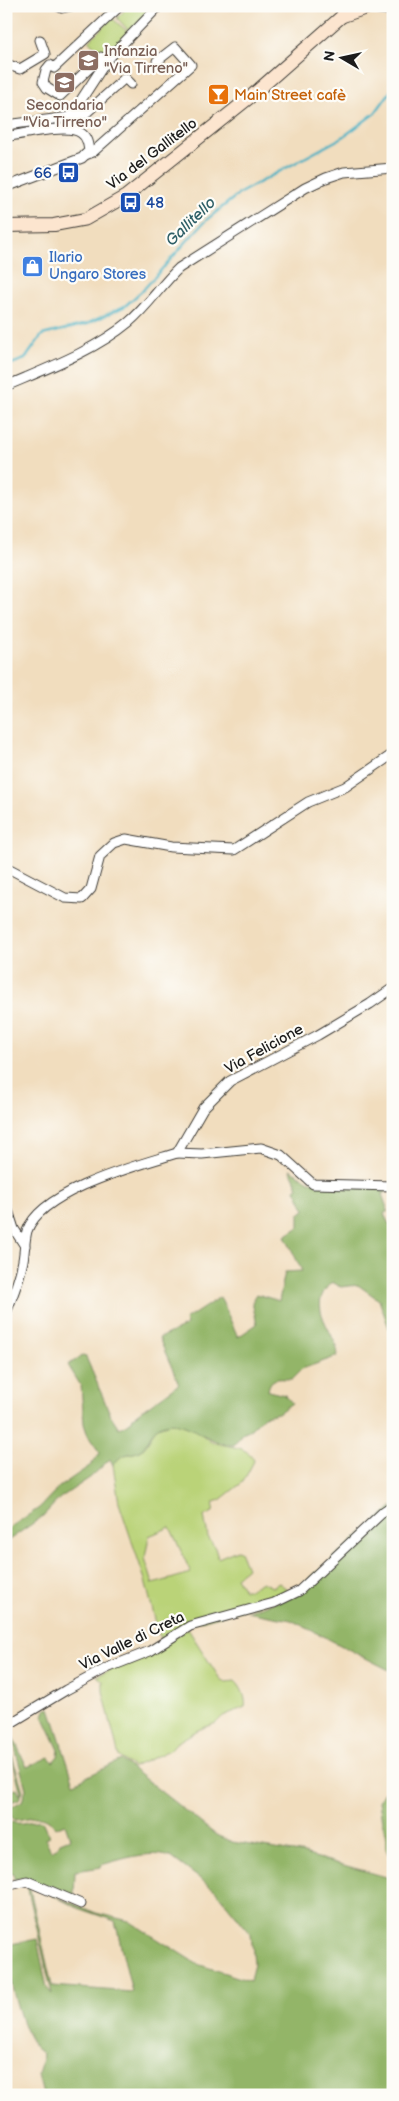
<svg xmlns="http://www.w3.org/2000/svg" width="399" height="2101" font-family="'Balsamiq Sans',sans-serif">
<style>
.green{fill:#bad378;stroke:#6b784a;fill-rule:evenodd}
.forest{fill:#93b568;stroke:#586842}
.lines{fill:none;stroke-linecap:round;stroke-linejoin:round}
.stream{stroke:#44b0c3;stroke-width:2.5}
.street-casing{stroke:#3c3934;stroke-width:11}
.secondary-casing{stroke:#3c3934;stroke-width:14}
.street{stroke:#fff;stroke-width:9}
.secondary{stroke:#fce5cf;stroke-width:12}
.labels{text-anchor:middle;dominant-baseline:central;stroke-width:4.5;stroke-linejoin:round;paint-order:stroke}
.education-label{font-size:15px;fill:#785e54;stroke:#fdfcf7;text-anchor:start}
.food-label{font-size:15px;fill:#c56008;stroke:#fdfcf7;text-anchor:start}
.street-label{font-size:15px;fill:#1c1c1c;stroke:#fdfcf7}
.transit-label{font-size:15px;fill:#164399;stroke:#fdfcf7;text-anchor:end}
.shop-label{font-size:15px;fill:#366cbe;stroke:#fdfcf7;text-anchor:start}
.water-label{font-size:16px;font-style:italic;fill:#2e5f67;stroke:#fdfcf7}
</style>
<rect width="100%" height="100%" fill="#fdfcf7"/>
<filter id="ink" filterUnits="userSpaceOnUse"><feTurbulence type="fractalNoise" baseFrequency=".02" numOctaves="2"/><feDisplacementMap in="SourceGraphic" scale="10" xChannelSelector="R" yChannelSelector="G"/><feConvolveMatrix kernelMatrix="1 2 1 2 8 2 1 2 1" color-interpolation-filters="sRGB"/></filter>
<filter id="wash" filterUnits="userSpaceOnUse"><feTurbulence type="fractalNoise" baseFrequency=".0096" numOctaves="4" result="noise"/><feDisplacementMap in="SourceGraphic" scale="20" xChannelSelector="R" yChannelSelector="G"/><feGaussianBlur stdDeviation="1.12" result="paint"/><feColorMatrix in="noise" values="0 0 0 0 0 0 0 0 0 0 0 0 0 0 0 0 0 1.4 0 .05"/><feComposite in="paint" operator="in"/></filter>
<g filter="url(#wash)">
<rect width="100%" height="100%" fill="#f1ddbe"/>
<g class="green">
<polygon points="129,6 154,6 130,32 117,18"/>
<polygon points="112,18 130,34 107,58 89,41"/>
<path d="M173,1422C181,1425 189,1427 196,1430C201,1433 204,1437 209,1440C222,1448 249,1444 254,1461L243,1482L220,1500L214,1502L213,1512L204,1516L208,1537L215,1548L218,1558L237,1550L240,1551L247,1568L236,1577L244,1590H248L262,1582L272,1587L279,1583L287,1589L286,1594L255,1607L189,1624L161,1643L145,1580L119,1503L113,1465C123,1451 126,1457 139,1451C150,1447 149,1433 158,1427C162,1425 169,1424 173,1422ZM170,1527L191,1573L153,1584L145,1558L149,1536Z"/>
<path d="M188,1629L220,1679L225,1682L235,1681C241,1686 247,1699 245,1707L223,1716L216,1723L198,1730L176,1743L170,1750L133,1767L119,1757L103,1691V1681L97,1676Z"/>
</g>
<g class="forest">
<path d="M290,1169L309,1181L393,1188L382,1194L388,1211L384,1214L389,1224L393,1223V1339L379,1300L358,1285L341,1287L332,1282C303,1308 337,1331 338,1356L302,1369L292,1379C279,1379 270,1376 268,1391L285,1395L292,1403L278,1413L264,1416L251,1429L242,1433L234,1445C207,1446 183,1412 158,1427C150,1432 149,1443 142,1449C132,1457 125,1449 113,1465L110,1459L91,1477L60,1498L42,1517L6,1542V1530L39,1508L59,1487L91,1465L100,1453L88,1436L84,1424L81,1386L68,1365L82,1356L86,1357L111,1416L119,1428L131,1422L133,1417L179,1384L159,1338L187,1325L185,1320L220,1297L238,1337L257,1324L252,1302L257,1294L279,1301L285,1272L302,1271L285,1236L299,1227V1214L305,1210L295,1189L298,1187Z"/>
<polygon points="393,1506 393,1672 291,1620 247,1612 287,1598"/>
<path d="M50,1708L74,1783L121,1760L216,1835L232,1842L300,1853L390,1878V1857L386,1849V1833L382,1822L379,1801L393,1775V2095H43L38,2075L43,2054C40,2051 36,2049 34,2046C20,2026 6,1970 6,1945L37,1939L47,1988L52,1994L26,1881L29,1885L52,1986L132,1992L115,1921L80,1909L48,1893L96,1913L129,1921L197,1964L250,1981L254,1963L251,1934L215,1890L171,1857C148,1850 123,1859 101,1865L102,1867L75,1871L74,1896L77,1898L22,1878L12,1880L15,1879L14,1873L6,1874V1818C16,1829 29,1819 42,1821L49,1836L45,1838L51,1851L58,1847L60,1842L70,1838L65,1824L55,1828C45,1810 31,1819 14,1820L6,1810L22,1801L26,1789L11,1733L27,1767L49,1757L53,1762L58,1756L59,1750L43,1716L45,1710Z"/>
<polygon points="6,1736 23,1791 19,1799 6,1804 6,1783 9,1782 13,1790 17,1789 20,1795 21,1793"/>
</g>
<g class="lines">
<polyline class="stream" points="6,366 25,359 42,335 87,324 125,306 143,290 205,221 240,193 343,137 375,113 393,88"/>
</g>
</g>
<g filter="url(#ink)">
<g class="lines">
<defs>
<g id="street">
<polyline points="58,6 62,8 71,6"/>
<polyline points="120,6 54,68 50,65 46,70 43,82 47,88 60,96 101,57 107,60 70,117 85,114 125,78 131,84"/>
<polyline points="107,60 159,6"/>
<polyline points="6,64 20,69 45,54 40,40"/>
<polyline points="6,125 70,117"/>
<path d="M6,137C22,134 69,123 81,133C87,137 88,144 89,151L82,158L6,187"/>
<polyline points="85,155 93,152 191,65 175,47 157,61"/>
<path d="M6,386C48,368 94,351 129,322C148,306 161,285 179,268L305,188L326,178L344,172L393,168"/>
<polyline points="6,867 65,898 82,899 91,889 100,856 114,843 126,839 171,847 234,850 308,802 345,787 393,754"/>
<polyline points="177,1153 202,1154 261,1148 281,1155 313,1184 393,1186"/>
<polyline points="6,1204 14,1229 25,1246"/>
<path d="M6,1313C12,1297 19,1281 22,1265C25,1254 24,1242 27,1231C41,1190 139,1165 177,1153L203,1108L230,1081L318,1035L370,1004L393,988"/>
<polyline points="6,1726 66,1690 107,1668 150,1651 190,1626 274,1603 299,1591 384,1511 393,1505"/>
<polyline points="6,1886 27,1881 81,1904"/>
</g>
<g id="secondary">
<polyline points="368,6 393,9"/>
<polyline points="343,16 369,7"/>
<polyline points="6,226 54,225 86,219 126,196 249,98 341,17 348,6"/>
</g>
</defs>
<use href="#street" class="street-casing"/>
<use href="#secondary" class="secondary-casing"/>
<use href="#street" class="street"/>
<use href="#secondary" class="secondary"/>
</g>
</g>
<defs>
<symbol id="school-square" viewBox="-11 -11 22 22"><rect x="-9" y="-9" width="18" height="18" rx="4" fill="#8d6e63" stroke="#fdfcf7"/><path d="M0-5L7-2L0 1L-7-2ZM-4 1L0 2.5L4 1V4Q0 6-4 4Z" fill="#fff"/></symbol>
<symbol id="bar-square" viewBox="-11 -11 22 22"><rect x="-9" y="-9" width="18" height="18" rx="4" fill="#e8710a" stroke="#fdfcf7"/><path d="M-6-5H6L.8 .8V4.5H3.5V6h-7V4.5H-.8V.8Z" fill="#fff"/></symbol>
<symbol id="bus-square" viewBox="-11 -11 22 22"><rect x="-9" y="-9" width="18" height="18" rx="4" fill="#1a4fb4" stroke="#fdfcf7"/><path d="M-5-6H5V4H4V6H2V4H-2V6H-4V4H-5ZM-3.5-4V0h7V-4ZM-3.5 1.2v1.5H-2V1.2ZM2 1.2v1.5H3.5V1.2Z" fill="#fff"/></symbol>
<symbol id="shop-square" viewBox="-11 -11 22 22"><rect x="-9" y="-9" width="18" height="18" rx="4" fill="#3f7fe0" stroke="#fdfcf7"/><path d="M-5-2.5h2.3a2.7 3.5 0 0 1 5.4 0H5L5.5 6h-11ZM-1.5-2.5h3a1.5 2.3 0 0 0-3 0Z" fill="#fff"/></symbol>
</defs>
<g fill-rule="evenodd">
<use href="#school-square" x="76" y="48" width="25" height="25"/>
<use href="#school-square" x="52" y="70" width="25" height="25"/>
<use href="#bar-square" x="206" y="82" width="25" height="25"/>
<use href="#bus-square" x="56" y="160" width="25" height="25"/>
<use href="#bus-square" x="118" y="190" width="25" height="25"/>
<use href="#shop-square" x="20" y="254" width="25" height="25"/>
</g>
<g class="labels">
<g class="education-label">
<text x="104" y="51">Infanzia<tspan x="104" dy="17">"Via Tirreno"</tspan></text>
<text x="65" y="105" text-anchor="middle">Secondaria<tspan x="65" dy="17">"Via Tirreno"</tspan></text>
</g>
<g class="food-label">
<text x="234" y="95">Main Street cafè</text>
</g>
<g class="street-label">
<text transform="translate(152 154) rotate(-37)">Via del Gallitello</text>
<text transform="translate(264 1049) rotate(-29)">Via Felicione</text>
<text transform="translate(132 1641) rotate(-26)">Via Valle di Creta</text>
</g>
<g class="transit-label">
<text x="52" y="173">66</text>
<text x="146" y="203" text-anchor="start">48</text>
</g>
<g class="shop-label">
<text x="49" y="257">Ilario<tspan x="49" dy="17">Ungaro Stores</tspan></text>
</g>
<g class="water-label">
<text transform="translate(191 222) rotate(-44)">Gallitello</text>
</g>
</g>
<rect width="399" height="2101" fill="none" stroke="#fdfcf7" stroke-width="25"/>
<g transform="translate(342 58) rotate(279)" stroke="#fdfcf7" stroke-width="4" paint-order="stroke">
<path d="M0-4L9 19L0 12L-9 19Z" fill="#1c1c1c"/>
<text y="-8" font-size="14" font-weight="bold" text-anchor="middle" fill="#1c1c1c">N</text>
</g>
</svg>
